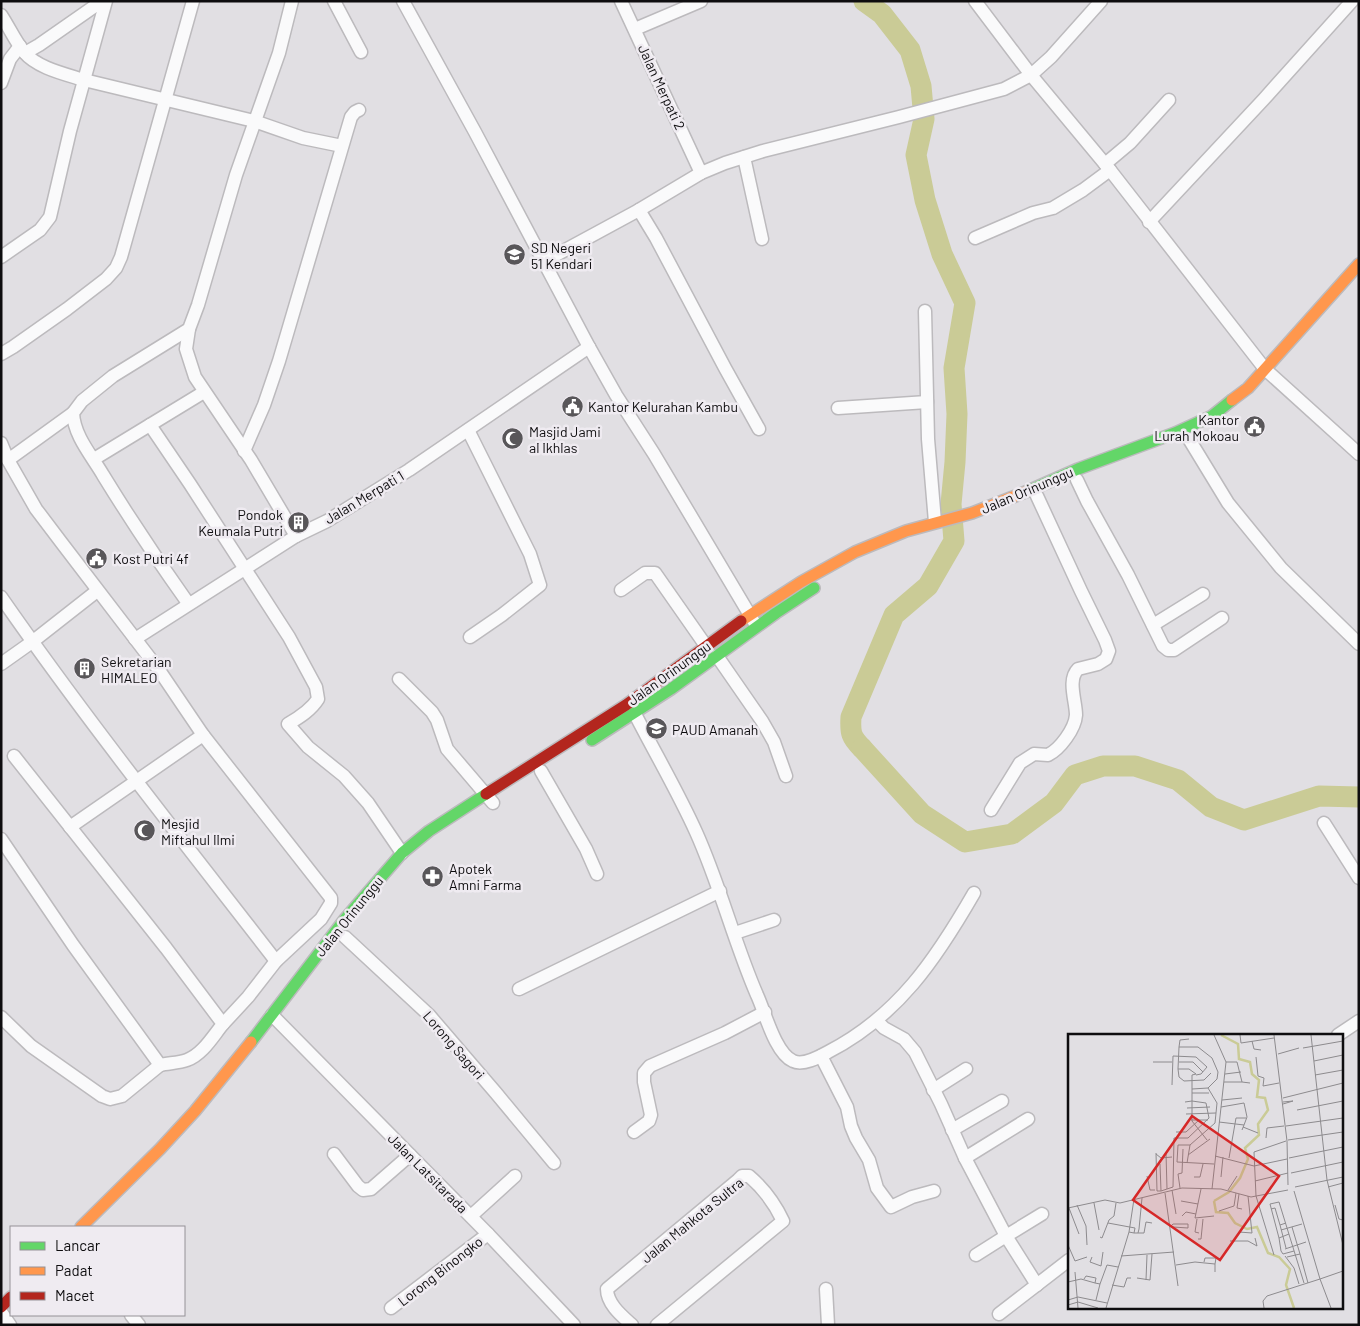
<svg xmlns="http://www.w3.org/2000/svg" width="1360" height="1326" font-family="Barlow,sans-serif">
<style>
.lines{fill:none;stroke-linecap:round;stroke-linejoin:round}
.river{stroke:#cacb96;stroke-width:21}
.street-casing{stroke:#bcbabd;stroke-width:15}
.fast-casing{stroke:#bcbabd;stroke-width:14}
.slow-casing{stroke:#bcbabd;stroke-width:14}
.jam-casing{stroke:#bcbabd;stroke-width:14}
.street{stroke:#fafafb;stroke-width:12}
.fast{stroke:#63d668;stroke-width:11}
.slow{stroke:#ff974d;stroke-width:11}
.jam{stroke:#b3261e;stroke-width:11}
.labels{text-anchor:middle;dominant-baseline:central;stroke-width:5;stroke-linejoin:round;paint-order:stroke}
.street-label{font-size:14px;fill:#0e0d0f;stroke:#efebf1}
.poi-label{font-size:14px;fill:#0e0d0f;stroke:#efebf1;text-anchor:start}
.inset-river{fill:none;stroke:#cacb96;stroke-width:2.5}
.inset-road{fill:none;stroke:#8d8b8e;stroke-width:1}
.view{fill:#d62828;fill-opacity:0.15;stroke:#d62828;stroke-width:2.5}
.inset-edge{fill:none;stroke:#0e0d0f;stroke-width:2.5}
</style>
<rect width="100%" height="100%" fill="#e1dfe3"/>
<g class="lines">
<g class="river">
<path d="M862,748C851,737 850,733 851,717L894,615L928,586L954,541L951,504L955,462L957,414L954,368L965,303L942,254L925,200L916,155L924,119L921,86L910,50L882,14L864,1"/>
<polyline points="862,748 922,814 965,842 1012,834 1054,803 1075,775 1103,766 1135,766 1178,780 1211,807 1244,820 1319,796 1359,797"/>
</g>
<defs>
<g id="street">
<polyline points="334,1 361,52"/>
<polyline points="403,1 475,132 589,347 616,395 654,454 754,622"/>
<polyline points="621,1 701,173"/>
<polyline points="975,1 1031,75 1110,170 1265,369 1359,454"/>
<path d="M1,15C9,27 15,41 24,52C37,68 65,74 84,80L254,121L303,138L342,146"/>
<polyline points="635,29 701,1"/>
<polyline points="25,53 39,45 102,1"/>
<polyline points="1,83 10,59 20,46"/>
<polyline points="744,157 762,239"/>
<polyline points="1105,164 1130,143 1169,100"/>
<polyline points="639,210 656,238 725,368 759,429"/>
<polyline points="1149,222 1264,99 1352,1"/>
<polyline points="975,238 1033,213 1053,208 1083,190 1110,170"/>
<polyline points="1,257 40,230 50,217 70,131 106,1"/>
<polyline points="543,262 639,210 701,173 725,163 763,151 899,117 1004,89 1031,75 1051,57 1101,1"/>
<polyline points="925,311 928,439 935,522"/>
<polyline points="189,329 186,349 195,377 251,460 296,536"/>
<polyline points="1,354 13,347 67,309 106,279 116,268 121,257 193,1"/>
<polyline points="838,408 927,402"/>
<path d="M150,425L190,484L289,637L316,687L318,699C311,710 300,717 288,724L308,747L344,776L368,803L402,853"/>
<polyline points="468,430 530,554 540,585 502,615 470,637"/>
<polyline points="1189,439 1228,503 1281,568 1359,644"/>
<polyline points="1,443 8,460 36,509 61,542 159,670 203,735 331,898 331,903 321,919 276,961 248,997 223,1024"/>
<polyline points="244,451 264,405 279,361 351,117 355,112 359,110"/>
<polyline points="94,459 204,392"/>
<polyline points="8,460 73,413"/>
<polyline points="1077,480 1087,501 1128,575 1163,646 1168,650 1174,650 1222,618"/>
<polyline points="621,590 645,573 655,573 706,646"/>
<path d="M1,597C88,722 183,841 276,961"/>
<path d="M188,603C158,561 130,519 103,475C92,456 74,436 73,413L82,401L113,376L189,329L198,305L236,175L279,53L292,1"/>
<polyline points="1153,625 1203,594"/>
<polyline points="135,639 296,536 327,521 409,470 589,347"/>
<polyline points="717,656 762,721 774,742 786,776"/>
<polyline points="1,664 32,642 97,591"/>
<polyline points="399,679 432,712 437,720 447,749 493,803"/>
<path d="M635,714C655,753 678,792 696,832C720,885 734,942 757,995C765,1012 775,1053 793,1061C803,1066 819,1057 828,1052C898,1016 936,959 974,893"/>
<polyline points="541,771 586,849 597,874"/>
<path d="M991,810L1020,763L1034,754L1048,755C1060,749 1075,729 1076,715C1076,701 1067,680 1078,669L1098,664L1106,659L1109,651L1105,640L1081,591L1037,496"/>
<polyline points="1324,823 1359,878"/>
<polyline points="70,827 203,735"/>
<path d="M1,839L73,945L160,1065C169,1063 179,1063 187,1060C203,1054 213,1036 223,1024L166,948L14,756"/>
<polyline points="735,933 774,920"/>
<polyline points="345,937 429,1015 496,1093 554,1163"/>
<polyline points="519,989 720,891"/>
<polyline points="272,1015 488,1234 574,1325"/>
<polyline points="1,1017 31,1046 102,1096 110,1099 122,1096 160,1065"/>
<polyline points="877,1021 884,1028 904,1039 915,1052 941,1104 965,1158 1006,1236 976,1255"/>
<polyline points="1338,1035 1359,1021"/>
<polyline points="821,1056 847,1107 851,1126 856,1138 869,1160 877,1188 891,1207 912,1197 934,1191"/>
<polyline points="933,1090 966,1069"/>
<polyline points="952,1130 1002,1101"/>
<polyline points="634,1132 649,1121 651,1115 644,1082 644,1073 650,1066 725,1033 765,1012"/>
<polyline points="334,1154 358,1186 363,1190 371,1189 410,1155"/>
<polyline points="965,1158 1028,1119"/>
<polyline points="471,1216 515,1176"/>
<polyline points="1037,1285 1006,1236 1042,1214"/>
<polyline points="826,1289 828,1325"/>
<polyline points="391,1308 488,1234"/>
<polyline points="1,1312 10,1325"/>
<polyline points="999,1314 1069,1260"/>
<polyline points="131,1315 139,1325"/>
<path d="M632,1325C622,1316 607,1304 607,1289L738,1180L742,1176H749C763,1188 775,1204 783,1221L657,1325"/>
</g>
<g id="fast">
<polyline points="1028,491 1078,469 1175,433 1212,416 1232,400"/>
<polyline points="592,740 671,689 776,613 814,588"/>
<polyline points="251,1042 345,919 402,853 429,831 486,794"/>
</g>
<g id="slow">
<polyline points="1232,400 1248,388 1359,264"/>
<polyline points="741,621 801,582 855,552 906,531 972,513 1028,491"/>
<polyline points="81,1227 160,1149 195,1111 251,1042"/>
</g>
<g id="jam">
<polyline points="486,794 626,705 741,621"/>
<polyline points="1,1307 11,1297"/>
</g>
</defs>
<use href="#street" class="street-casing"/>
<use href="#fast" class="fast-casing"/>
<use href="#slow" class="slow-casing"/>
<use href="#jam" class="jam-casing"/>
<use href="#street" class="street"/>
<use href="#fast" class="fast"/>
<use href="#slow" class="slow"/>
<use href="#jam" class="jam"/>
</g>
<defs>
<symbol id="school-disc" viewBox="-11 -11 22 22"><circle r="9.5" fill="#585659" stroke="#efebf1"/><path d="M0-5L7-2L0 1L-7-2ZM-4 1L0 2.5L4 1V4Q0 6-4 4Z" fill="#fff"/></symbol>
<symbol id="civic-disc" viewBox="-11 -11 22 22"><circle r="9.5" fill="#585659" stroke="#efebf1"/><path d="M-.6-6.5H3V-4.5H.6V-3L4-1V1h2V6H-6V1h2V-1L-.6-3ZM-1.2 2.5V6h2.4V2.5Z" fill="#fff"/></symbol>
<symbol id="mosque-disc" viewBox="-11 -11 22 22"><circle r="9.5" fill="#585659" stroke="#efebf1"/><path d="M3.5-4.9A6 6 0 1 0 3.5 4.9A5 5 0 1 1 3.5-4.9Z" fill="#fff"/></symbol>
<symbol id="building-disc" viewBox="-11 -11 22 22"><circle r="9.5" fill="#585659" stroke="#efebf1"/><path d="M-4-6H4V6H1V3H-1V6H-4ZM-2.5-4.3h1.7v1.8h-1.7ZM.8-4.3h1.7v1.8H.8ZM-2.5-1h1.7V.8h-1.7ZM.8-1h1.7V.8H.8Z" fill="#fff"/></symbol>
<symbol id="pharmacy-disc" viewBox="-11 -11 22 22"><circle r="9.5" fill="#585659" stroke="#efebf1"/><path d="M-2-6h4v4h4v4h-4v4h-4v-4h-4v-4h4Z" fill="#fff"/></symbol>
</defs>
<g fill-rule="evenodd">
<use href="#school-disc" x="502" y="242" width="25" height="25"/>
<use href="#civic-disc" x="560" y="394" width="25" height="25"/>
<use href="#civic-disc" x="1242" y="414" width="25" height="25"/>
<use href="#mosque-disc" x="500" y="426" width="25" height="25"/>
<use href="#building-disc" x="286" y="510" width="25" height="25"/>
<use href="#civic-disc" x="84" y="546" width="25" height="25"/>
<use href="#building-disc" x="72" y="656" width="25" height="25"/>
<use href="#school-disc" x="644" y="716" width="25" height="25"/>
<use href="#mosque-disc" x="132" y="818" width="25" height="25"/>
<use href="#pharmacy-disc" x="420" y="864" width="25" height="25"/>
</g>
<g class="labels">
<g class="street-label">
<text transform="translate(662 87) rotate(65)">Jalan Merpati 2</text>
<text transform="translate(1027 490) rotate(-23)">Jalan Orinunggu</text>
<text transform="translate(364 497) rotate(-31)">Jalan Merpati 1</text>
<text transform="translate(669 673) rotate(-36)">Jalan Orinunggu</text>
<text transform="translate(349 916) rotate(-51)">Jalan Orinunggu</text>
<text transform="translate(454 1045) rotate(49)">Lorong Sagori</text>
<text transform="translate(428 1173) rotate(45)">Jalan Latsitarada</text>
<text transform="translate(692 1220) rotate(-39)">Jalan Mahkota Sultra</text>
<text transform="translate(440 1271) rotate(-38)">Lorong Binongko</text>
</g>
<g class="poi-label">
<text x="531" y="247">SD Negeri<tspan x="531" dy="16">51 Kendari</tspan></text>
<text x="588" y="406">Kantor Kelurahan Kambu</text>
<text x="1239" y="419" text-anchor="end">Kantor<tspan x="1239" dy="16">Lurah Mokoau</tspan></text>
<text x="529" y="431">Masjid Jami<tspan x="529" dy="16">al Ikhlas</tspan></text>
<text x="283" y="514" text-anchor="end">Pondok<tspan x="283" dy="16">Keumala Putri</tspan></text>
<text x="113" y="558">Kost Putri 4f</text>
<text x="101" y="661">Sekretarian<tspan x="101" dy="16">HIMALEO</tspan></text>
<text x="672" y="729">PAUD Amanah</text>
<text x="161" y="823">Mesjid<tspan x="161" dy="16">Miftahul Ilmi</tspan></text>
<text x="449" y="868">Apotek<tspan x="449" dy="16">Amni Farma</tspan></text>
</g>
</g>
<g transform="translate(1068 1034)">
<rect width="275" height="275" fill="#e1dfe3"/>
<path class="inset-river" d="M146,167L161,158L172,144L180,125L177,114L191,101L190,90L200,76L197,64L189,63L191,46L184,40L182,28L171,25L170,10L153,1M146,167L148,178L160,179L167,189L179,195L189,193L200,219L211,223L222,235L218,251L226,274"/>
<path class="inset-road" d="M172,1L173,9L206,4M206,1L219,107L220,151M243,1L259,146L275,211M184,7L186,15L193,16M111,13L112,6L121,5M235,14L275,7M210,20L231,14M188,23L190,42L196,44L195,52L211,49M246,27L275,21M85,28H104M111,28H125L135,38M158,28H169L174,48L182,49M110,35L111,43L116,47L136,46L143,39M157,40L173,38M247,41L275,36M156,48H174M104,51L105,22L128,23L139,33L133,40L128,41M140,54L149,69L148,79M124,59H141M215,64L275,49M154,66L174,64M117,68L124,67V87L139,106M215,68L225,67L215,70M153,73L176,69L179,83L176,91M119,74L142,73M229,76L275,67M123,86H140M151,88L176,91L174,96M218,92L275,84M175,93L190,99M108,98H118L131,86M198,104L199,94L216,92M220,106L275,98M88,119L89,157H93L92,130M98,119L99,155M88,120L93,124L104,123M120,121L142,105M147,122L186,132L219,125M161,124L168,84H178M221,124L275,113M109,128L110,111H122L147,89L148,79L118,80M109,128L146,130M119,129L122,111M223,139L275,128M79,142L82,156H87M126,143H132L135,130M153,143L155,123M187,147L220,139M227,153L275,143M260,153L275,149M112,154L110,140L114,139L115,115M133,155L127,184L146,182M144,155L158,28L146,1M104,156L108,180M160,156L169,142M93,157L105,153L106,104H120L141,84L138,69L124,67V41L128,40L121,35H110L111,13H130L144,24L150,38L149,45L140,54L124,55M97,159L110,252M171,160L169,174L174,175M113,167L130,170M26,169L31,196M9,171L18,192L19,211M267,171L271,185L275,186M0,174L37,166L52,169L114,154L153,155L183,163L220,156M1,174L11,200M203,175L207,174L212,191L218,189M151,177L166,172L168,159M114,182L118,178L128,180M129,185L127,198L131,199M40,189L67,194L66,199L61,198M212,191L218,214M102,193L105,190H120V194L105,193M224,193L232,220M213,196L234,190M171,198L184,199L180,162M66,199H70L71,195L74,164M70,199H76L78,188L84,189M221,200L211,204L213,217L215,220L226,217M32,203L34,204L41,186L46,182L48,169M211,204L202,170L211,168L236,249M130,205H133L135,185M162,207H180L189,212L187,204M0,211L7,227L19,223M217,215L238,208M206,221L188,162L186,118L218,107M53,222L106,218M217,222L226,234L231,250M24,223L22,228L33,232L35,218M219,223L232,220L240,249M136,228L137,224H148L147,230M108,231L127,228L147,230V238M7,238L10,274M69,244L82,246L84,220M78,246L79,221M0,248L13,245L27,249L28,244L18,242L16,245M27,249L32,250L28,266M32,250L39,231L50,233M44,251L56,253L59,244H63M0,266L10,263L39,269M0,271L10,268L30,274M38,274L61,198L66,165M196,274L195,267L199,262L252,245L226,157M263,274L252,245L275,237"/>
<path class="view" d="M124,82L211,142L152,226L65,166Z"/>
<rect width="275" height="275" class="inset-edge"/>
</g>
<rect width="1360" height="1326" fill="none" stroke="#0e0d0f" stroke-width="5"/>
<rect x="10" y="1226" width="175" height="90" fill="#efebf1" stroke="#959297"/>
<rect x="20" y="1242" width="25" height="8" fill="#63d668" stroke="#959297"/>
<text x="55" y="1251" font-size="15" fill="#0e0d0f">Lancar</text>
<rect x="20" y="1267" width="25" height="8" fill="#ff974d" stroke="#959297"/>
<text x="55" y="1276" font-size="15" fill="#0e0d0f">Padat</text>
<rect x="20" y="1292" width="25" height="8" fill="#b3261e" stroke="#959297"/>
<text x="55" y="1301" font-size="15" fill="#0e0d0f">Macet</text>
</svg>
